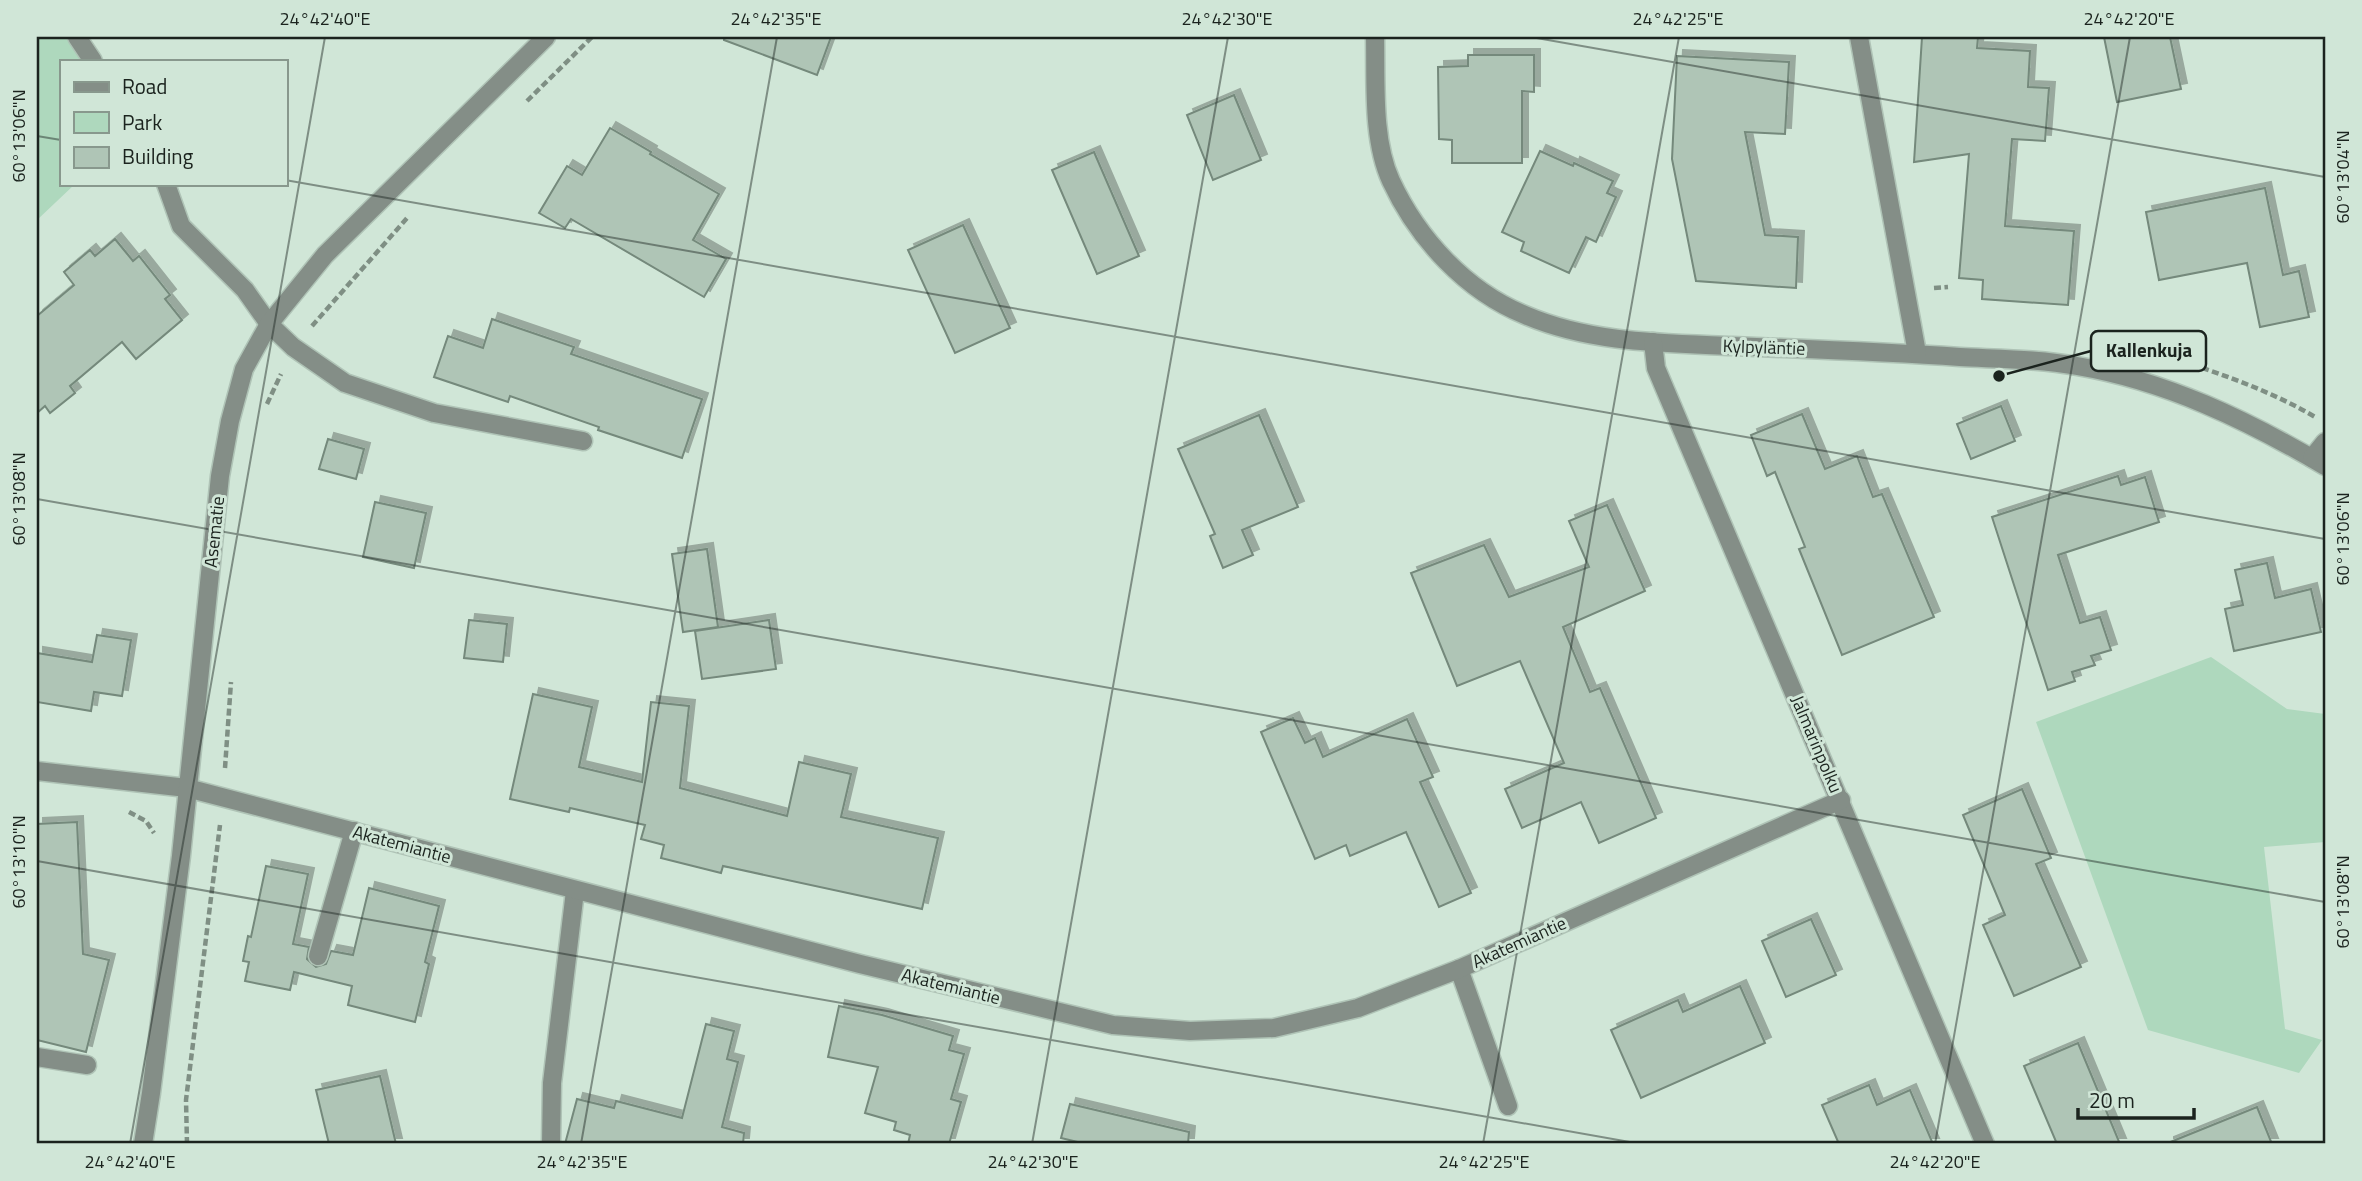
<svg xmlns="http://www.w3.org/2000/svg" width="2362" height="1181" font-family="'Titillium Web',sans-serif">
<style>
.green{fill:#aed8bd}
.building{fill:#afc5b6;stroke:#74897b;stroke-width:2;filter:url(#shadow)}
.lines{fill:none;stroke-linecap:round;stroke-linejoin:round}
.service-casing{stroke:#afc3b6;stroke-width:21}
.minor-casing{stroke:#afc3b6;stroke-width:21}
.tertiary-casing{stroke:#afc3b6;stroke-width:21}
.path{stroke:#7f8f84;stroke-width:4.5;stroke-dasharray:7 3.5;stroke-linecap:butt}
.service{stroke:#848e87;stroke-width:18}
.minor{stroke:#848e87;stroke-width:18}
.tertiary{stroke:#848e87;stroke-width:18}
.ticks{fill:none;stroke:#1b231e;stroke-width:2;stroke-opacity:0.45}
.labels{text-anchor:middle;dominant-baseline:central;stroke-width:6;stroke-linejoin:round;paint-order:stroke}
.street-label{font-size:18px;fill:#1b231e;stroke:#d0e6d7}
.leader{fill:none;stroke:#1b231e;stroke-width:2.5}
.callout-dot{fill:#1b231e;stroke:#d0e6d7;stroke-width:2.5}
.callout{fill:#d0e6d7;stroke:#1b231e;stroke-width:2.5}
.callout-label{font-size:19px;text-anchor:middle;font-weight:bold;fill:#1b231e}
.neatline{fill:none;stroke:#1b231e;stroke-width:2.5}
.ticks-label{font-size:18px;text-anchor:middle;fill:#1b231e}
</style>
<defs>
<filter id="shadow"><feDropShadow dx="6" dy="-6" stdDeviation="0" flood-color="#0004"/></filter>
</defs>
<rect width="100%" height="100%" fill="#d0e6d7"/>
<g class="green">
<polygon points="37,37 66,37 81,61 61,61 61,184 75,184 37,220"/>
<polygon points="2211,657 2287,709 2325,714 2325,842 2264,847 2285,1029 2322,1040 2299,1073 2148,1030 2036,722"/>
</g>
<g class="building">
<polygon points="724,37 831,37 817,75 724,40"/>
<polygon points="1922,37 1978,37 1977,48 2030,51 2028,87 2049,88 2045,141 2012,139 2005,226 2074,231 2068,305 1982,299 1983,280 1959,278 1969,154 1914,162"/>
<polygon points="2104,37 2170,37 2181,89 2117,102"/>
<polygon points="1468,55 1534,55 1534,92 1522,91 1522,163 1452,163 1452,140 1439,139 1438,67 1468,66"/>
<polygon points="1677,56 1789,62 1785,134 1745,132 1765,235 1798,237 1796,288 1696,281 1672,159"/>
<polygon points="1234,95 1261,160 1213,180 1187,115"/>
<polygon points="610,128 651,152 650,154 719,194 693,240 726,259 704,297 571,219 565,228 539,213 567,166 582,175"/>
<polygon points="1540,151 1573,166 1574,163 1613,181 1607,193 1616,197 1596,242 1586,237 1569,273 1521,251 1524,242 1502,232"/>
<polygon points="1094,152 1139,256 1097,274 1052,170"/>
<polygon points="2265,188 2283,275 2299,271 2309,317 2260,327 2247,263 2159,280 2146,212"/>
<polygon points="963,225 1010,328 955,353 908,250"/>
<polygon points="115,239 133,261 139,256 170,295 165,299 182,320 136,359 122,342 70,386 75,393 50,413 45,406 37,413 37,316 74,285 64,272 90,250 95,256"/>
<polygon points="492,319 574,347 571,354 702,399 682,458 598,430 599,427 510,396 508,402 434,377 448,336 483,348"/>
<polygon points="2001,406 2015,441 1971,459 1957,424"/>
<polygon points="1802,414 1825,469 1857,456 1873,497 1882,494 1934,617 1842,655 1799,549 1805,547 1775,472 1767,476 1751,435"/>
<polygon points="1259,415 1298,507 1242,530 1253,555 1223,568 1210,536 1215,534 1178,449"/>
<polygon points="328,439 364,449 356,479 319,469"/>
<polygon points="2118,476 2121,485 2145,477 2159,522 2058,555 2080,623 2100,617 2111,650 2091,656 2095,665 2072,672 2075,681 2048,690 1992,517"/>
<polygon points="375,502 426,513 414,568 363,557"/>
<polygon points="1607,505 1645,591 1563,627 1590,692 1600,688 1656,818 1599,843 1581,802 1522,828 1505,789 1564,763 1520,661 1457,686 1411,573 1484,545 1509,597 1589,567 1569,521"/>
<polygon points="707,549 718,627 683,632 672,554"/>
<polygon points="2267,563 2275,598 2311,589 2321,632 2234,651 2225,609 2243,605 2235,570"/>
<polygon points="469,620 507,624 503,662 464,658"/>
<polygon points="769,620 776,669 702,679 695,631"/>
<polygon points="97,635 131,640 122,696 94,692 91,711 37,702 37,653 92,662"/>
<polygon points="533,694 592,707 579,767 642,782 651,702 689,706 680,788 787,816 799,762 851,774 841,817 938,838 922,909 723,866 721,873 661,858 664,845 641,839 645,825 570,808 569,812 510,799"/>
<polygon points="1293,718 1305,743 1315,738 1323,757 1407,719 1433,777 1420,782 1471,893 1439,907 1406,832 1350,856 1346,845 1315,859 1261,732"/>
<polygon points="2022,789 2051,858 2036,864 2081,967 2014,996 1983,925 2005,915 1963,815"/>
<polygon points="77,822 83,954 109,960 86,1052 37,1040 37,824"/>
<polygon points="266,866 308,874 293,944 309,947 307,959 316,967 326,964 331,951 353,955 369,888 439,906 425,962 429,964 415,1022 348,1005 352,986 294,972 290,990 245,981 249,962 243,961 248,936 251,937"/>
<polygon points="1811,919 1836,975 1786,997 1762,941"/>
<polygon points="1740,986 1765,1043 1641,1098 1611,1030 1678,1000 1683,1012"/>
<polygon points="839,1006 882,1015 953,1036 949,1050 964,1054 951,1099 961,1102 949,1144 908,1144 910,1135 894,1130 896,1122 865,1113 878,1067 828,1057"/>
<polygon points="706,1024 734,1031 727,1059 738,1062 722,1127 744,1133 743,1144 565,1144 577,1099 614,1108 616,1101 682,1118"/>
<polygon points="2078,1043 2120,1144 2057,1144 2024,1066"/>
<polygon points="380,1076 396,1144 329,1144 316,1090"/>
<polygon points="1869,1085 1877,1105 1910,1090 1933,1144 1839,1144 1822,1105"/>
<polygon points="1070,1104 1189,1132 1188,1144 1086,1144 1061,1138"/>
<polygon points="2257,1107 2272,1144 2168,1144 2168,1143"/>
</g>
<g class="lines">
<defs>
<g id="service">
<polyline points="269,324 293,347 345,383 434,413 583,441"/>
<polyline points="318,956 354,831"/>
<polyline points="1459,969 1508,1106"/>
<polyline points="37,1057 87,1065"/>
<polyline points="551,1144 552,1083 575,891"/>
</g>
<g id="minor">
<polyline points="77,37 93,61"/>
<path d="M1375,37C1376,82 1372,140 1391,181C1418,239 1466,291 1525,315C1590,343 1662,343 1732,346C1808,349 1884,352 1960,357C1999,359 2039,359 2077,366C2166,381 2247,420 2325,466"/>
<polyline points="1859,37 1917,353"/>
<polyline points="166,184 181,226 245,290 269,324"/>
<polyline points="1653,342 1656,368 1985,1144"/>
<polyline points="2312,458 2325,442"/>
<polyline points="37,771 187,788 860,964 1113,1025 1190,1031 1274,1028 1358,1008 1459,969 1841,800"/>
</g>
<polyline id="tertiary" points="143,1144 151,1093 181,856 220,476 230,421 244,369 269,324 325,255 546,37"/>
</defs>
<use href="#service" class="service-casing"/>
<use href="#minor" class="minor-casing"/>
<use href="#tertiary" class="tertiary-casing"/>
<g class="path">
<polyline points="527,101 592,37"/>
<polyline points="1934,288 1948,287"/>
<polyline points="312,326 408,217"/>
<path d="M2132,346L2147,349C2204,369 2263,386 2315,417"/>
<polyline points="267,404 281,374"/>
<polyline points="225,768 231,682"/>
<polyline points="129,812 146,821 154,833"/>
<polyline points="187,1144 186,1100 220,825"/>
</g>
<use href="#service" class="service"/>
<use href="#minor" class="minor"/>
<use href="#tertiary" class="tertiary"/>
</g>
<path class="ticks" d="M1531,37L2325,177M37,136L61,140M285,180L2325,539M37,499L2325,902M37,861L1641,1144M130,1144L325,37M581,1144L777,37M1032,1144L1228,37M1483,1144L1679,37M1935,1144L2130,37"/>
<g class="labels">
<g class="street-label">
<text transform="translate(1764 347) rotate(2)">Kylpyläntie</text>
<text transform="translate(214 532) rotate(-84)">Asematie</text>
<text transform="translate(1817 744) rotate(67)">Jalmarinpolku</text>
<text transform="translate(402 844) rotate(15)">Akatemiantie</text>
<text transform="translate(1519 942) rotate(-24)">Akatemiantie</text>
<text transform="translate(951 986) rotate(14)">Akatemiantie</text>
</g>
</g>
<path class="leader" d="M1999 376L2091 351"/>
<circle class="callout-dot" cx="1999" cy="376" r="7"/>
<rect class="callout" x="2091" y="331" width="115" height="40" rx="7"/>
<g class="callout-label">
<text x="2149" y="357">Kallenkuja</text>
</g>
<rect width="2362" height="1181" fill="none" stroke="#d0e6d7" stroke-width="77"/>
<rect x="60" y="60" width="228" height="126" fill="#d0e6d7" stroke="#88988d" stroke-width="2"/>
<rect x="74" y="82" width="35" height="10" fill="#848e87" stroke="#88988d" stroke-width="2"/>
<text x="122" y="94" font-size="21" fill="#1b231e">Road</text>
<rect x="74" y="112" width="35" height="21" fill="#aed8bd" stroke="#88988d" stroke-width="2"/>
<text x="122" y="130" font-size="21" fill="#1b231e">Park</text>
<rect x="74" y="147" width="35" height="21" fill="#afc5b6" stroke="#88988d" stroke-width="2"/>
<text x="122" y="164" font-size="21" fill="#1b231e">Building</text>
<path d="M2078 1108v10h116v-10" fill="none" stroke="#1b231e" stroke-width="3.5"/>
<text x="2089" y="1108" font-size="21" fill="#1b231e" stroke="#d0e6d7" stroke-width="5" paint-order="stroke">20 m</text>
<rect x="38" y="38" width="2286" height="1104" class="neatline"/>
<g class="ticks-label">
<text x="325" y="25">24°42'40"E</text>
<text x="776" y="25">24°42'35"E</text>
<text x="1227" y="25">24°42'30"E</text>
<text x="1678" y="25">24°42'25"E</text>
<text x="2129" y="25">24°42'20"E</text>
<text transform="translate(19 136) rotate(-90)" y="6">60°13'06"N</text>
<text transform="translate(2343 177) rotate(-90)" y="6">60°13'04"N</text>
<text transform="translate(19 499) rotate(-90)" y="6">60°13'08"N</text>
<text transform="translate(2343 539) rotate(-90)" y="6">60°13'06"N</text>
<text transform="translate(19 862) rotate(-90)" y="6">60°13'10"N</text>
<text transform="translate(2343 902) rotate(-90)" y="6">60°13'08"N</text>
<text x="130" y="1168">24°42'40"E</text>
<text x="582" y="1168">24°42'35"E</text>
<text x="1033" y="1168">24°42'30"E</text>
<text x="1484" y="1168">24°42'25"E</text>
<text x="1935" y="1168">24°42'20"E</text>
</g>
</svg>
